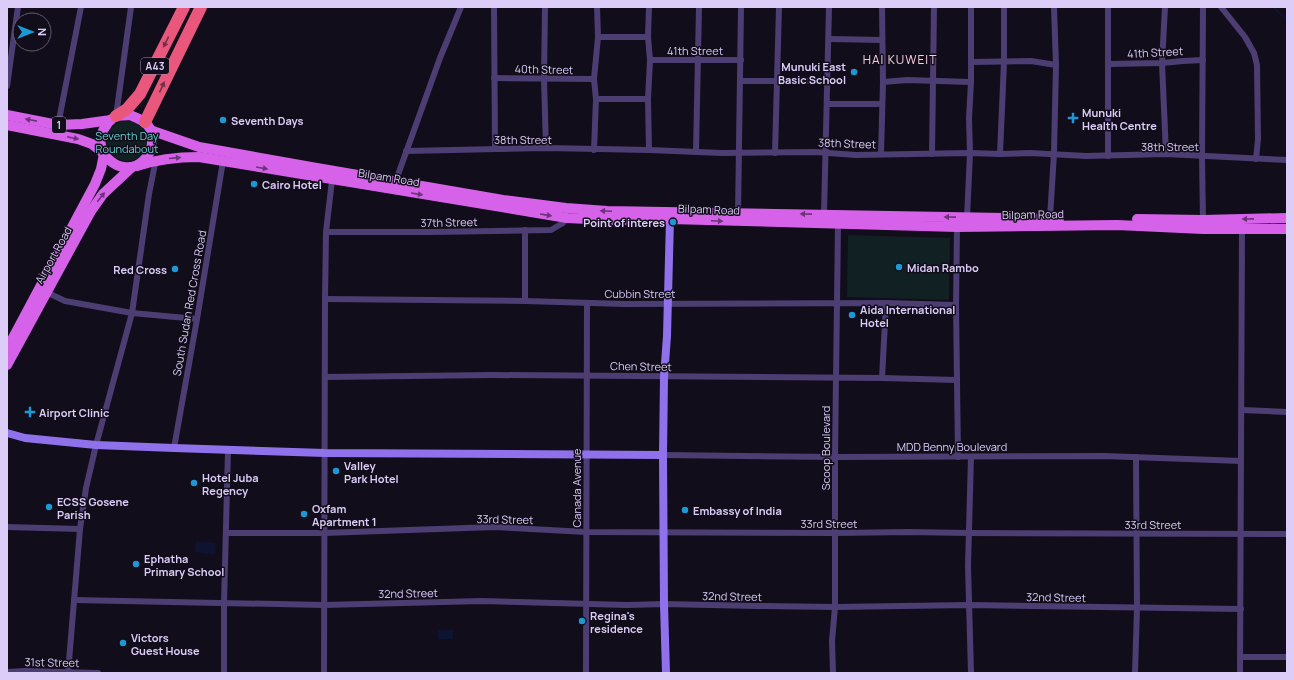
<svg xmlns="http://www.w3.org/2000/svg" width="1294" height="680" font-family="Manrope,sans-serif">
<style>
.green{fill:#112023}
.water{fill:#0e1332}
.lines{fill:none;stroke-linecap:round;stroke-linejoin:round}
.stream{stroke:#0e1332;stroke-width:2}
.street{stroke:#4c3e73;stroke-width:6}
.secondary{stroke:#9071ec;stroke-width:8}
.primary{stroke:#d762ea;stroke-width:10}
.highway{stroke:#e9587c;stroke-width:12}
.oneway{fill:#732f46}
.oneway2{fill:#6b3378}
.poi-dot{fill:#1d98d5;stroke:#120d1a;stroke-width:1.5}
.labels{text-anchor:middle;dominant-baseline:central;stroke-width:3;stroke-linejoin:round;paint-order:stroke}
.shield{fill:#120d1a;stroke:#9f93b5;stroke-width:1}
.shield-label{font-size:10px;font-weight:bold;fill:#dccdf8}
.street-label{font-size:11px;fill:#dccdf8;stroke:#120d1a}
.poi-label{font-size:11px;font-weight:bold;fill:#dccdf8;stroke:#120d1a;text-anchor:start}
.park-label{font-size:11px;fill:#64cdcb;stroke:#120d1a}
.neighbourhood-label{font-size:12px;letter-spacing:1px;fill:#f9cfe0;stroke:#120d1a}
</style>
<rect width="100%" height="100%" fill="#120d1a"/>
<g class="green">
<circle cx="127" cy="141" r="20"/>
<polygon points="848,235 950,238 949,300 847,297"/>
</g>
<g class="water">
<polygon points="196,541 216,543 215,555 195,552"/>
<rect x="438" y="630" width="15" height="9"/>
</g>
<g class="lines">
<polyline class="stream" points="1273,7 1287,20"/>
<g class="street">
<polyline points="494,7 495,148"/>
<polyline points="545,7 544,79 546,148"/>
<polyline points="649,7 648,37 650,60 648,99 649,150"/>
<polyline points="1165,7 1162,63 1166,154"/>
<polyline points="1221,7 1245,37 1254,53 1257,65 1258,139 1256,159"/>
<polyline points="598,37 648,37"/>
<polyline points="829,39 882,40"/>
<polyline points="650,60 741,60"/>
<polyline points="971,62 1031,61 1056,65"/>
<polyline points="1108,64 1162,63 1183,61 1203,60"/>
<polyline points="494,78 594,79"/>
<polyline points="740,81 827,81"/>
<polyline points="883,82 907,80 971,82"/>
<polyline points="7,86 18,7"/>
<polyline points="596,99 648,99"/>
<polyline points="827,104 881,104"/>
<polyline points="116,116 131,7"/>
<polyline points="58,125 81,7"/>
<polyline points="594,150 596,99 594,79 598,37 597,7"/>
<polyline points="406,151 546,148 649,150 722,153 815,152 856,155 970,153 1000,154 1030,153 1086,156 1166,154 1287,160"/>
<polyline points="696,152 699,7"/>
<polyline points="775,153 779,7"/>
<polyline points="881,154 883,82 882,7"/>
<polyline points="932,154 934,7"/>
<polyline points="1000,154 1004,62 1004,7"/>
<polyline points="1108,156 1108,7"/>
<polyline points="395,183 440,58 461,7"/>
<polyline points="824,214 829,7"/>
<polyline points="738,215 741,7"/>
<polyline points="967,218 970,153 969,118 971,82 971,7"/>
<polyline points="1050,218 1054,153 1056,65 1054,7"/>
<polyline points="1203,223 1202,156 1203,7"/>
<polyline points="957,227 956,305 958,457"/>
<polyline points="326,232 432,232 551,230 563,223 567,218"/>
<polyline points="46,292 65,301 132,313 197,319"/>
<polyline points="325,299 525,301 625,304 886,303 956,305"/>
<polyline points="525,301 525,230"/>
<polyline points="325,377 493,375 882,378 957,380"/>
<polyline points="882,378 886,303"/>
<polyline points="1242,410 1287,412"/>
<polyline points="174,448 197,319 223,161"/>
<polyline points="663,455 835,457 1104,456 1241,461"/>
<polyline points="971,457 968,566 971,673"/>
<polyline points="7,527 80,529"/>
<polyline points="227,533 324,533 495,527 586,532 835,533 908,532 969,533 1287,534"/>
<polyline points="74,600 324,605 482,601 627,605 664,604 756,606 835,607 969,605 1241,609"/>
<polyline points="1241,657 1287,657"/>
<polyline points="7,672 24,671 98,673"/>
<polyline points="68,673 80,529 86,488 96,445 132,313 149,194 156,159"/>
<polyline points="224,673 224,604 228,450"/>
<polyline points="324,673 325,299 326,232 332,180"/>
<polyline points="586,673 587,303"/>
<polyline points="833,673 832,641 835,607 835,457 838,224"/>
<polyline points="1135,673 1137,608 1136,457"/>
<polyline points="1240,673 1242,228"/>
</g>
<g class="secondary">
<polyline points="7,433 25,438 96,445 174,448 325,453 663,455"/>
<polyline points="666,673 664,604 663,455 664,377 667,336 670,219"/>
</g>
<g class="primary">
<polyline points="7,115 58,125 82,124 111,120"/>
<path d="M130,115C134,117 140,119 144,122C156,130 154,151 144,160C122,182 87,150 106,126C108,122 113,117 117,116C121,115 126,116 130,115Z"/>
<polyline points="7,125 78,139 92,144 102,152"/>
<polyline points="150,130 199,147 311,167 503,200 566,208 607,211 1059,219"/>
<path d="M137,166C158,159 176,157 199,157L567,218L608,220L670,219L957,227L1117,225L1203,229H1287"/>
<polyline points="1137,219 1203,220 1287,218"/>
<polyline points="7,349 95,184 101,169 104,154"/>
<polyline points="7,365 91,211 103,194 132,167"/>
</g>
<g class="highway">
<polyline points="116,116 127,109 140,94 184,7"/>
<polyline points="145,122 201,7"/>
</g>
</g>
<defs><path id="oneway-solid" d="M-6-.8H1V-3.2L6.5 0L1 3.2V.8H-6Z"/></defs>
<g class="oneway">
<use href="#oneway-solid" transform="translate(166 42) rotate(116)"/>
<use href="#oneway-solid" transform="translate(162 87) rotate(-65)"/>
</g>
<g class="oneway2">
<use href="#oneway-solid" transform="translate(31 120) rotate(-169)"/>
<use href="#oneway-solid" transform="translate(73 138) rotate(12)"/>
<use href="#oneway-solid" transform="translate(175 158) rotate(-5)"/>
<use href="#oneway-solid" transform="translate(262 168) rotate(10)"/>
<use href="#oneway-solid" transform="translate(417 194) rotate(9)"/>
<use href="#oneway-solid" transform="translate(101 197) rotate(-52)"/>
<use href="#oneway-solid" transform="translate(606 211) rotate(-178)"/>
<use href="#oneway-solid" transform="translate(806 214) rotate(-179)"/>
<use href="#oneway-solid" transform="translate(546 215) rotate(9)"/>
<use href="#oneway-solid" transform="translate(950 217) rotate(-179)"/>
<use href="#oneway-solid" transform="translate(1248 219) rotate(179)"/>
<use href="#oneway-solid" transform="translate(717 221) rotate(2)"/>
</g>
<g class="poi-dot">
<circle cx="854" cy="72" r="4"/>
<path d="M1071 112h4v4h4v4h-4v4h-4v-4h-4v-4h4z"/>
<circle cx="223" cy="120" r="4"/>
<circle cx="254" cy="184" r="4"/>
<circle cx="673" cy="222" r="4"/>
<circle cx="899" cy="267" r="4"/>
<circle cx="175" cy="269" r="4"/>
<circle cx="852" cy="315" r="4"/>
<path d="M28 406h4v4h4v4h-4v4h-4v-4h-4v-4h4z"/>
<circle cx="336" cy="471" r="4"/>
<circle cx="194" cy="483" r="4"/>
<circle cx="49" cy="507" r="4"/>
<circle cx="685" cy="510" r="4"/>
<circle cx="304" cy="514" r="4"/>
<circle cx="136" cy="564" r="4"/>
<circle cx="582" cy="621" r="4"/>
<circle cx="123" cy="643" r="4"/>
</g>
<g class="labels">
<g class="shield">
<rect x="141" y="58" width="28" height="16" rx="3"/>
<rect x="52" y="117" width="14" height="16" rx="3"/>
</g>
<g class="shield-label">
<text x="155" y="66">A43</text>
<text x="59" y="125">1</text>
</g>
<g class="street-label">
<text x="695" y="50">41th Street</text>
<text transform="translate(1155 52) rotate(-3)">41th Street</text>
<text transform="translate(544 69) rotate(1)">40th Street</text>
<text x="523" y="139">38th Street</text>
<text transform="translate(847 143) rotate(2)">38th Street</text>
<text x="1170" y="146">38th Street</text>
<text transform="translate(389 177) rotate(9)">Bilpam Road</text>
<text transform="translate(709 209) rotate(2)">Bilpam Road</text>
<text transform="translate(1033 214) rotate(-1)">Bilpam Road</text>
<text transform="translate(449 222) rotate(-1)">37th Street</text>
<text transform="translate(53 255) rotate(-61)">Airport Road</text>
<text x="640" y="293">Cubbin Street</text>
<text transform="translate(189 303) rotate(-80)">South Sudan Red Cross Road</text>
<text transform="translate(641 366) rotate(1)">Chen Street</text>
<text x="952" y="446">MDD Benny Boulevard</text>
<text transform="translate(825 448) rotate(-90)">Scoop Boulevard</text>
<text transform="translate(576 488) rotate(-90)">Canada Avenue</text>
<text transform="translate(505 519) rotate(1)">33rd Street</text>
<text x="829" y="523">33rd Street</text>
<text x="1153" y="524">33rd Street</text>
<text transform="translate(408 593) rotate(-1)">32nd Street</text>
<text transform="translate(732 596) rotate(1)">32nd Street</text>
<text transform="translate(1056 597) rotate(1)">32nd Street</text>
<text transform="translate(52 662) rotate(1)">31st Street</text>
</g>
<g class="poi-label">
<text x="846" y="66" text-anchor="end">Munuki East<tspan x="846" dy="13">Basic School</tspan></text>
<text x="1082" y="112">Munuki<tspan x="1082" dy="13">Health Centre</tspan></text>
<text x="231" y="120">Seventh Days</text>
<text x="262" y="184">Cairo Hotel</text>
<text x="665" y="222" text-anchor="end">Point of interes</text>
<text x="907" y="267">Midan Rambo</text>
<text x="167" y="269" text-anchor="end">Red Cross</text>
<text x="860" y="309">Aida International<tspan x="860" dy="13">Hotel</tspan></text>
<text x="39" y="412">Airport Clinic</text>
<text x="344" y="465">Valley<tspan x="344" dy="13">Park Hotel</tspan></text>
<text x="202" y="477">Hotel Juba<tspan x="202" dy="13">Regency</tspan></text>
<text x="57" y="501">ECSS Gosene<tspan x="57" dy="13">Parish</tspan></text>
<text x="312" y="508">Oxfam<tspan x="312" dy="13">Apartment 1</tspan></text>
<text x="693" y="510">Embassy of India</text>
<text x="144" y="558">Ephatha<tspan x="144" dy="13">Primary School</tspan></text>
<text x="590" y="615">Regina's<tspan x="590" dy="13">residence</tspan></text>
<text x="131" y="637">Victors<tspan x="131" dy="13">Guest House</tspan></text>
</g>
<g class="park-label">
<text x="127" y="135">Seventh Day<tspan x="127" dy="13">Roundabout</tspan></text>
</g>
<g class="neighbourhood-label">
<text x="900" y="59">HAI KUWEIT</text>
</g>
</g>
<rect width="1294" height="680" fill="none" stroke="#dccdf8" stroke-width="16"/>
<g transform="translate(32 32) rotate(90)"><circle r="19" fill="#120d1a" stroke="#635a73"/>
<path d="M0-3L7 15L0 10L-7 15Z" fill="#1d98d5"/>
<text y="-6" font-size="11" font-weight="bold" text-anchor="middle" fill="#dccdf8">N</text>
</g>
</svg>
